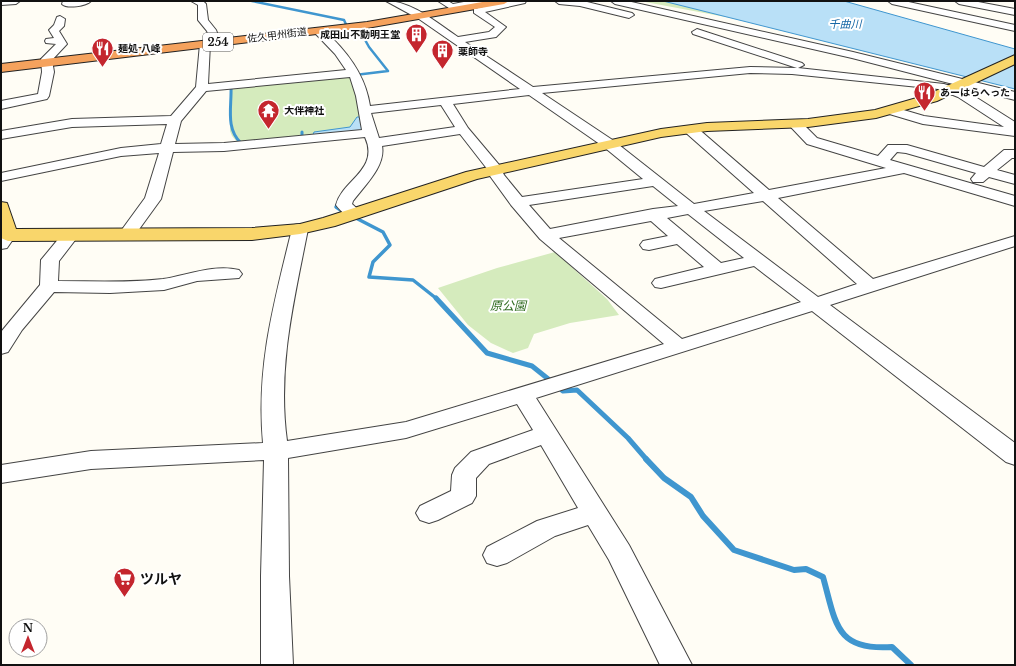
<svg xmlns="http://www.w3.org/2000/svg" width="1016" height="666" font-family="'Libre Baskerville','Noto Sans JP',serif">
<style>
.green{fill:#d5ebbd}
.water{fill:#b9e0f7;stroke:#3f96cf}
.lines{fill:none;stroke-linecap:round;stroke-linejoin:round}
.stream-far4{stroke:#3f96cf;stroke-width:2.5}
.stream-far3{stroke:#3f96cf;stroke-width:3}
.stream-far2{stroke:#3f96cf;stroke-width:3.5}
.stream-far1{stroke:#3f96cf;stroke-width:5}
.stream{stroke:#3f96cf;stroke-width:6}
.minor-casing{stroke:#444;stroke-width:2}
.major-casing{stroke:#222;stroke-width:2}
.highway-casing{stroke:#222;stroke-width:2}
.minor{fill:#fff;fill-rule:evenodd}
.major{fill:#f9d66b;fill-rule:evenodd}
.highway{fill:#f5a25d;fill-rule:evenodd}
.labels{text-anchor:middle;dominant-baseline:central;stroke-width:4;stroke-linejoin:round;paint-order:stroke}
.far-poi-label{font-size:10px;font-weight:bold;fill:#111;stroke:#fff;text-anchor:start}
.far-street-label{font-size:10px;fill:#111;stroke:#fff}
.far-water-label{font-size:11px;font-style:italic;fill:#1768a6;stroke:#fff}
.shield{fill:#fff;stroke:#585858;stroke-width:1}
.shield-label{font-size:11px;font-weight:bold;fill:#111}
.park-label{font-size:12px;font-style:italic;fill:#2f6b1f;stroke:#fff}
.near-poi-label{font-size:14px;font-weight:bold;fill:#111;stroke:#fff;text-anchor:start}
</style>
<rect width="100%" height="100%" fill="#fffdf5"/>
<g class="green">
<polygon points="640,1 663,1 731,18"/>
<polygon points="353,76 364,131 238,143 232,136 230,131 230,86"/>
<polygon points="555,252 607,299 619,315 570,323 534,334 528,348 513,353 491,343 468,325 438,288 497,268"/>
</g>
<g class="water">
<polygon points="663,1 844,1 1015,49 1015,89"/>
<polygon points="357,117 361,117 364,131 312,137 314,132 350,127"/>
</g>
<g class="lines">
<polyline class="stream-far4" points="252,1 344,20 349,31 364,38 369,47 388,71 355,75"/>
<g class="stream-far3">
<path d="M233,86H231C232,106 225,128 241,143H245"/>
<polyline points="298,138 302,138 302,132"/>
</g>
<g class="stream-far2">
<polyline points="340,201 336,207 345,213"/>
<polyline points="352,216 383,232 390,245 373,262 369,277 413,280 437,299"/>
</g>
<g class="stream-far1">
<polyline points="436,298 487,353 532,366 552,382"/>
<polyline points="558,387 563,391 577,390 628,438 647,460"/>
</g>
<path class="stream" d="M646,459L664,478L691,497L703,516L734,550L794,570L806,569L823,577C836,623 835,651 892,647L911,665"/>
<defs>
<g id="minor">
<polygon points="1,1 20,1 16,4 1,5"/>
<path d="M63,1H91C86,6 67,9 62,4Z"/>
<polygon points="191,1 203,1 206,4 208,20 216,30 221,43 220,45 216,46 211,43 207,31 198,20 198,5"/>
<path d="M386,1C412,1 437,23 458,37L489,32L495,27L474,13V9L510,1H526L525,3L485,12L506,27L496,37L465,42L533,87L750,67L797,68L693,34L692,32L697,29L802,63L804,65L798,68L944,84L966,91L1015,122V136L923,124L886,113L884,110L890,106L924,116L1004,127L958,97L938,89L792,74L750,73L542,93L614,141L694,204L754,193L685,132L683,129L685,126H695L769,190L886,168L807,144L788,124L795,120L800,121L817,138L878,156L888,145H907L984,167L1004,150H1015V158H1012L997,170L1015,175V184L989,177L983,182H973L971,179L976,173L906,153L897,152L890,160L1015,196V206L904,173L778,198L873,279L1015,236V246L830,305L1015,443V465L1006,462L812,311L536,398L629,545L692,665H660L609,560L588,525L555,536L507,563L497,566L487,563L483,555L487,547L537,521L578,508L541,445L489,464L476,478V496L472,503L438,520L429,523L420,520L416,513L420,506L451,491L452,475L455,468L471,452L533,430L517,404L406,438L288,458L289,576L293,665H261V576L264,460L91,469L1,483V465L91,451L263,443C256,366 274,303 292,229L294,225L300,224L306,225L308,229C294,301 277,367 287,441L406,422L664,344L540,239L511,205L490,176L488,170L460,134L382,146C386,166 364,186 353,201L352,204L363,214L361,217C350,220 342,213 336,205C342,180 380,170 365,137L224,151L173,152L161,199L132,239L126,240L120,239L118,235L145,198L159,153L121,156L1,181V173L121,148L161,144L167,124L72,127L1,139V131L72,119L171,116L196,87L200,44L205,41L210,44L208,84L346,70L335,54L313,31L318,28C324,29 328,35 333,39C352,58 366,79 370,106L520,89L419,19ZM350,77L356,96L362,130L224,143L175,144L181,121L206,91ZM529,95L604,147L643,179L522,197L504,175L500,166L468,128L453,104ZM441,105L455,127L379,138L371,113ZM653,186L678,206L653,209L550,229L529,205ZM763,201L857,284L818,297L704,211ZM688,214L744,258L721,263L667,218ZM651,221L668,236L643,241L640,245L643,249L649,250L677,244L704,267L655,279L652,283L655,287L661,288L754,266L801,302L682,339L559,238Z"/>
<polygon points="438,1 448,1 453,4 469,1 487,1 483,4 452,10"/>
<polygon points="555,1 583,1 632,13 634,15 629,18 580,6 559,4"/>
<polygon points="611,1 627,1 853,52 1015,92 1015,100 852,58 615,4"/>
<polygon points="888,1 904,1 1015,25 1015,31 892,4"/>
<polygon points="955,1 973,1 1015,9 1015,15 959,4"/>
<polygon points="60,16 65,19 64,26 59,31 67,44 52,60 54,72 49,96 47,99 1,109 1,101 38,94 42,72 41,59 56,44 46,43 45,41 46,39 54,38 49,30 54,25 57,17"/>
<polygon points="8,230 14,231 16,235 7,248 1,249 1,233"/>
<path d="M71,230L77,231L79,235L59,261L58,281C93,281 129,283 163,279C188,275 214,264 239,270L242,274L239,278L197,281L164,290L110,293L54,292L22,330L8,352L1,354V332L40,285L41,260L65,231Z"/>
</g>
<polygon id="major" points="1015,55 1015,64 937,101 876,118 808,127 707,131 661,137 477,179 335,226 300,234 252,240 8,241 1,238 1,202 7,203 16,229 252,228 300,224 323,218 466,172 661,129 707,123 808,119 875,110 927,95"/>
<polygon id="highway" points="488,1 509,1 504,4 367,28 1,72 1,64 367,22"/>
</defs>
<use href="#minor" class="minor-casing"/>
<use href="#major" class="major-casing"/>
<use href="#highway" class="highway-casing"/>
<use href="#minor" class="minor"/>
<use href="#major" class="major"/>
<use href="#highway" class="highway"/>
</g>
<defs>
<symbol id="building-pin" viewBox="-11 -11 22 30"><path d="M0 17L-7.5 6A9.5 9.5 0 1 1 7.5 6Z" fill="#c4262e" stroke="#fff"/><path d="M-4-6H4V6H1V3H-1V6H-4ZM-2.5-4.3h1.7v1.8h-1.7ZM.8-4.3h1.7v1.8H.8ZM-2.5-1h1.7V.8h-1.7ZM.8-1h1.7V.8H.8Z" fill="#fff"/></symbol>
<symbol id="restaurant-pin" viewBox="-11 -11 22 30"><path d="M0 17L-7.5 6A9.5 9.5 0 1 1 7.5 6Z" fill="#c4262e" stroke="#fff"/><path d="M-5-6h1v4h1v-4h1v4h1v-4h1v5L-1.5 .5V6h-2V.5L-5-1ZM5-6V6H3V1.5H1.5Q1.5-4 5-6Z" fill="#fff"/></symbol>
<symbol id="temple-pin" viewBox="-11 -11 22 30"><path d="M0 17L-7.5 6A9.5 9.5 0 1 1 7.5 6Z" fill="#c4262e" stroke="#fff"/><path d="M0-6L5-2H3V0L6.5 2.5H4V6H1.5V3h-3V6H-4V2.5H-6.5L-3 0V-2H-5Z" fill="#fff"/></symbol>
<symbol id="supermarket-pin" viewBox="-11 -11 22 30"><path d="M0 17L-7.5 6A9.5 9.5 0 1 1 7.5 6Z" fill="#c4262e" stroke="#fff"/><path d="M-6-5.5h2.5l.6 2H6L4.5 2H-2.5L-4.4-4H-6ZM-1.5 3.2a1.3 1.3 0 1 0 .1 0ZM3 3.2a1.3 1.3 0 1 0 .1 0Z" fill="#fff"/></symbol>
</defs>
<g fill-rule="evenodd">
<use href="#building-pin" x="404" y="22" width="25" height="34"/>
<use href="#restaurant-pin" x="90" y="36" width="25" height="34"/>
<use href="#building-pin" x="430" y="38" width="25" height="34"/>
<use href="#restaurant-pin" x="912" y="80" width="25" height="34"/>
<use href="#temple-pin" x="256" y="98" width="25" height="34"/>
<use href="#supermarket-pin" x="112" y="566" width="25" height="34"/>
</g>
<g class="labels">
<g class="far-poi-label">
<text x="400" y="34" text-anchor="end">成田山不動明王堂</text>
<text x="118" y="48">麺処 八峰</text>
<text x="458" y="51">薬師寺</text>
<text x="940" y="92">あーはらへった</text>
<text x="284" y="110">大伴神社</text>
</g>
<g class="far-street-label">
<text transform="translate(277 35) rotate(-7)">佐久甲州街道</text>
</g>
<g class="far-water-label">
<text x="845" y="24">千曲川</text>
</g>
<rect class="shield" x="203" y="33" width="30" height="18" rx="3"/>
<g class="shield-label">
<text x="218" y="42">254</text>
</g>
<g class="park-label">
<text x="508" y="305">原公園</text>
</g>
<g class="near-poi-label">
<text x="140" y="579">ツルヤ</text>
</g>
</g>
<rect width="1016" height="666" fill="none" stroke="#111111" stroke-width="4"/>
<g transform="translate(28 638)"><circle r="19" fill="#ffffff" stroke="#a0a0a0"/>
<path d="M0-3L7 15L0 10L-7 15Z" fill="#c4262e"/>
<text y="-6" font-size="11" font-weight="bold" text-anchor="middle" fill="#111111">N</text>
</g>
</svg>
